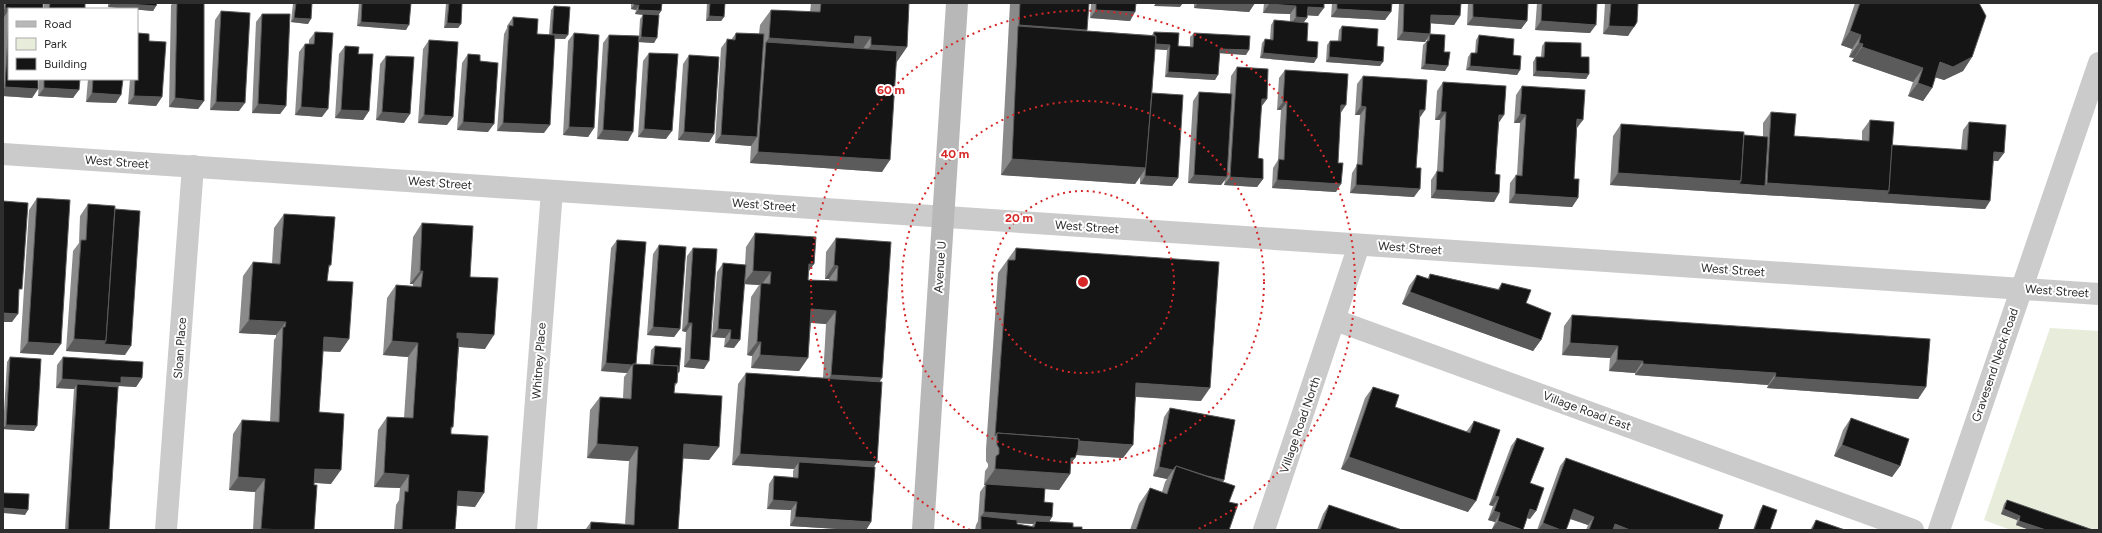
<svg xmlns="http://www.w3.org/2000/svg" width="2102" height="533" font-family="Figtree,sans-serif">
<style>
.green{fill:#e7ecdb}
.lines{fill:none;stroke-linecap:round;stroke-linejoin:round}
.street{stroke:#cbcbcb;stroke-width:22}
.secondary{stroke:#b8b8b8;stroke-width:22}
.wall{fill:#8a8a8a;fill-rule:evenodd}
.shaded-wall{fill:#5b5b5b}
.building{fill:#151515;stroke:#5b5b5b}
.ring{fill:none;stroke:#d62828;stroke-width:2;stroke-dasharray:2 4}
.labels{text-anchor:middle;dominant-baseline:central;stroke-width:4;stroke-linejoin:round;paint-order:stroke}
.street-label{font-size:12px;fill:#2e2e2e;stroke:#fff}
.centre{fill:#d62828;stroke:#fff;stroke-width:2}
.ring-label{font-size:12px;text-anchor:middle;font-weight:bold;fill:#d62828;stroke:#fff;stroke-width:4;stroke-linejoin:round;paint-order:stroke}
</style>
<rect width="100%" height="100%" fill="#fff"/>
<polygon class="green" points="2050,328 2099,331 2099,530 2011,530 1984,520"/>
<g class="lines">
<g class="street">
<polyline points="3,154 2099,294"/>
<polyline points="1335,320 1913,530"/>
<polyline points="166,530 193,166"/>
<polyline points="526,530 552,191"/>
<polyline points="1264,530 1359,245"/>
<polyline points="1939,530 2099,63"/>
</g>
<polyline class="secondary" points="923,530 957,3"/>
</g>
<g class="wall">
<polygon points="3,3 43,3 43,9 9,9 9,79 38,89 32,98 3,96 3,30 4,17 3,17"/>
<rect x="44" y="3" width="41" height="6"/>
<polygon points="108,3 157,3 156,6 153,11 108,7"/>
<polygon points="173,3 204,3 204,101 198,109 169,107 171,5"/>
<polygon points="293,3 312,3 308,24 291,22"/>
<polygon points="359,3 411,3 406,30 357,26"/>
<polygon points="446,3 469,3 468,4 462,4 461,24 458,28 444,28"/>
<polygon points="631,3 662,3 661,11 658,15 654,43 639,42 628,141 597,139 603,43 609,35 639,36 640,19 643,15 635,14 636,10 631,9"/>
<polygon points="707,3 725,3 724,17 721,21 706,21"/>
<polygon points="811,3 909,3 907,47 896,63 882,172 750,163 751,146 715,143 721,48 727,40 731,40 736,33 759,34 760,25 771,10 810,12"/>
<polygon points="1010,3 1089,3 1086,31 1152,35 1154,32 1178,46 1190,47 1190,37 1194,33 1246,55 1220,53 1215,80 1165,77 1167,50 1155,49 1152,93 1178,178 1172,186 1140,184 1140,177 1135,184 1001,175"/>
<polygon points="1091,3 1136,3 1130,21 1090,18"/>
<polygon points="1194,3 1255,3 1249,12 1194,8"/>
<polygon points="1264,3 1324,3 1318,16 1307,15 1307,18 1303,23 1307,41 1314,63 1260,58 1262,43 1265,39 1270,39 1271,25 1274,20 1290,22 1290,14 1263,13"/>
<polygon points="1332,3 1392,3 1385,20 1331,17"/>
<polygon points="1399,3 1461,3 1460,16 1454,25 1431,23 1430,34 1444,52 1445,71 1421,69 1423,45 1427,41 1427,39 1425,42 1397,40"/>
<polygon points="1468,3 1528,3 1527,21 1521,29 1467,25"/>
<polygon points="1537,3 1597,3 1590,33 1535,30"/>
<polygon points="1605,3 1638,3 1628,36 1603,34"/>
<polygon points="1855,3 1979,3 1972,57 1963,71 1944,80 1935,77 1932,88 1923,101 1908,96 1913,82 1852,61 1854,58 1849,57 1852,49 1841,45"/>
<polygon points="554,6 565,39 555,39 544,133 497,131 504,34 507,28 507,26 513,17 537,34 549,35 551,10"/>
<polygon points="221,11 239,111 210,110 215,20"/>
<polygon points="262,14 286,106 280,114 252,113 256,22"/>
<polygon points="1342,26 1377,46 1380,66 1326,62 1327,45 1330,41 1338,41 1339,30"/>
<polygon points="315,32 322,117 295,115 299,52 305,44 309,44 309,40"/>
<polygon points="138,33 162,97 156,106 128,104 130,79 137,79 137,35"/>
<polygon points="574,33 594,128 588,137 563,135 568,41"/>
<polygon points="1479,35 1513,55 1520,70 1517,75 1466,70 1468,57 1471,53 1475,53 1476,40"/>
<polygon points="429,40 447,125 418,123 423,49"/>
<polygon points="1545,42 1581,57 1589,74 1586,79 1533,76 1533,62 1536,57 1541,57 1542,46"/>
<polygon points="345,46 358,54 369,111 363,120 335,118 339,54"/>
<polygon points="649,53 666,139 638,137 643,61"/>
<polygon points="468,54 480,61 488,132 457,130 462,63"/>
<polygon points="689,55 714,134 709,142 678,140 683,64"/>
<polygon points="386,56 404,123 376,120 380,64"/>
<polygon points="1237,67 1267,99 1261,107 1258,158 1263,179 1257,187 1224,185 1225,180 1221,185 1188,183 1193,101 1199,92 1230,94 1231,76"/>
<polygon points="1285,70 1341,113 1336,192 1272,188 1273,168 1278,160 1281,110 1277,110 1279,78"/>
<polygon points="1363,76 1420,118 1414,197 1350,193 1352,173 1357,165 1360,115 1355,115 1357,84"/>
<polygon points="39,79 80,79 73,98 38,96"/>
<polygon points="88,79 123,79 116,103 86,102"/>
<polygon points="1443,82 1499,123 1495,174 1499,193 1494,202 1431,198 1431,180 1437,171 1440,120 1435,120 1437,91"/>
<polygon points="1522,86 1577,128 1574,179 1578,198 1572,207 1509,203 1510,183 1516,175 1517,175 1520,123 1514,123 1516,95"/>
<polygon points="1771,112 1794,136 1862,140 1862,131 1870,120 1892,145 1961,150 1963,130 1969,122 2004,153 1998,161 1993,161 1990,201 1985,209 1610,185 1613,136 1621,124 1763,137 1763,123"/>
<polygon points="37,198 53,355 20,353 29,210"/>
<polygon points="88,204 115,209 125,355 66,351 73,251 79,243 80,216"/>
<polygon points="284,214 331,265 328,269 327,281 349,339 340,352 323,351 319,412 331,484 314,483 314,530 253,530 255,492 229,490 233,434 242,420 270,422 274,340 276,337 276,335 239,333 243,276 253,262 272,264 274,228"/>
<polygon points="422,223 470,277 485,349 459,347 453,427 451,430 451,434 475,507 457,505 455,530 394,530 396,505 399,500 400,488 374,487 378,430 387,417 404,418 408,357 383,355 387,298 396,285 413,286 413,284 410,284 413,237"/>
<polygon points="755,233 808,272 808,280 829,281 829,279 825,279 826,252 836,238 880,381 877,462 873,467 871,522 866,530 854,530 790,526 791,510 767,509 769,484 774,476 793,477 793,471 794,469 732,465 738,384 746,373 823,378 826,324 811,323 808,358 799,371 751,368 752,356 747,355 751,297 759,285 744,284 734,348 724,347 725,338 712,337 717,272 723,263 745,265 746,247"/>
<polygon points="617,240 636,364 650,365 651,350 655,346 679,372 678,374 677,383 674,387 674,393 719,447 709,460 683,458 678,530 585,530 591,522 625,524 629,461 587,458 590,410 600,397 623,398 624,377 627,373 601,371 611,248"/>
<polygon points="659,245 680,329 674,337 647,335 653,254"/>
<polygon points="693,248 704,369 684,367 686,332 682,331 687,256"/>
<path d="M1016,248L1201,401L1136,397L1123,458L1076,455L1071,464L1070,474L1059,490L1045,489L1044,502L1052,517L1049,522L1073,527L1082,530H975L976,525L978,521L980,492L985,485H984L985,471L988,467V464L986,461V449L998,273ZM1017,523L1033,524L1032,526L1017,524Z"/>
<polygon points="1430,274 1498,289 1502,283 1526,303 1541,340 1533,351 1402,304 1409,286 1417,275 1427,279"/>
<polygon points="1572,315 1926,387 1918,399 1767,388 1768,385 1635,375 1635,373 1609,371 1610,358 1562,355 1564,326"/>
<polygon points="10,357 34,431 3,429 7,362"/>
<polygon points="63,357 142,378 136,387 119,386 118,387 109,530 65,530 74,389 56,388 57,365"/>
<polygon points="1373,387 1395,407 1466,432 1474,421 1468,512 1341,469 1365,398"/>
<polygon points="1170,408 1224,480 1223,482 1229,502 1229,530 1130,530 1139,504 1150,488 1162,492 1165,482 1167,479 1153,476 1164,417"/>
<polygon points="1851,418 1900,466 1892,477 1834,456 1843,430"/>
<polygon points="1517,438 1530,483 1530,519 1527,518 1492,529 1495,522 1488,520 1493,506 1489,505 1511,446"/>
<polygon points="1566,458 1718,530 1586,530 1588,525 1570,519 1566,530 1537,530 1560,466"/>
<polygon points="2007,500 2093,530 2030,530 2016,525 2017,520 2001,514 2004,504"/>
<polygon points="1329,505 1402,530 1317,530 1323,514"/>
<polygon points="1763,505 1770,530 1753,530 1760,510"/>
<polygon points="1816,520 1845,530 1810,530"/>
</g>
<g class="shaded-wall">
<polygon points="111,3 156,6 153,11 108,7"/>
<polygon points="460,3 469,3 468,4 460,4"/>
<polygon points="1156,3 1183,3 1180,7 1154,6"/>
<polygon points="1198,3 1255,3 1249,12 1194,8"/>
<polygon points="1269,4 1296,6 1290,14 1263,13"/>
<polygon points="634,5 639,5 636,10 631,9"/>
<polygon points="1308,7 1324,8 1318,16 1302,15"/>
<polygon points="5,8 10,8 4,17 3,17 3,11"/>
<polygon points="1337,9 1391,12 1385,20 1331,17"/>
<polygon points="638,10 661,11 658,16 635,14"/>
<polygon points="1096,10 1135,12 1130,21 1090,18"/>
<polygon points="1431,15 1460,16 1454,25 1426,23"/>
<polygon points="709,16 724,17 721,21 706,21"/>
<polygon points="1296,17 1307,18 1301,26 1290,25"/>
<polygon points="1473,17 1527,21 1521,29 1467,25"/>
<polygon points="294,18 311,19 308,24 291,22"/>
<polygon points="1541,21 1596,25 1590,33 1535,30"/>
<polygon points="361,22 409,25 406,30 357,26"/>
<polygon points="447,23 461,24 458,28 444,28"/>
<polygon points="1019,25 1087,30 1075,46 1018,26"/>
<polygon points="1609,26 1634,27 1628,36 1603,34"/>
<polygon points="1850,31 1861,35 1852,49 1841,45"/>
<polygon points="1403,32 1430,34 1425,42 1397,40"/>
<polygon points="552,34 568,35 565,39 549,38"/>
<polygon points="855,36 871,37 860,53 766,42 769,38"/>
<polygon points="641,37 657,38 654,43 638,42"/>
<polygon points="1859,43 1863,44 1854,58 1849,57"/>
<polygon points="1154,44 1170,45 1167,50 1150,49"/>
<polygon points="871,45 907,47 896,63 860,60"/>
<polygon points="1862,47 1923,68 1913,82 1852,61"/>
<polygon points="1220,49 1249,50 1246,55 1217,53"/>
<polygon points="1263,53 1317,58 1314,63 1260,58"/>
<polygon points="1329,57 1383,62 1380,66 1326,62"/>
<polygon points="1972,57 1963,71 1944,80 1931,76 1940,62"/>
<polygon points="1425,64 1448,66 1445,71 1421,69"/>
<polygon points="1470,66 1520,70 1517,75 1466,70"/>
<polygon points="1536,71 1589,74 1586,79 1533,76"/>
<polygon points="1168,72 1218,75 1215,80 1165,77"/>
<polygon points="1918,83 1932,88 1923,101 1908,96"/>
<polygon points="5,87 38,89 32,98 3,96 3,90"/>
<polygon points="44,88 79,90 73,98 38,96"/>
<polygon points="92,93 121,95 116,103 86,102"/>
<polygon points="134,96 162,97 156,106 128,104"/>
<polygon points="175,98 204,101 198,109 169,107"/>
<polygon points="1262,99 1267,99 1261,107"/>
<polygon points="216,102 245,103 239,111 210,110"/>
<polygon points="1283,102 1287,102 1281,110 1277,110"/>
<polygon points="258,104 286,106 280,114 252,113"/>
<polygon points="1341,105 1346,105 1340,114"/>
<polygon points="1361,106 1366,107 1360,115 1355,115"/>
<polygon points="301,107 328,109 322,117 295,115"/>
<polygon points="341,110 369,111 363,120 335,118"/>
<polygon points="1420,110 1425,110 1419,119"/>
<polygon points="382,112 410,114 404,123 376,120"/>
<polygon points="1441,112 1446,112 1440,120 1435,120"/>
<polygon points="1520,114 1526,115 1520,123 1514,123"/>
<polygon points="424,115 453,117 447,125 418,123"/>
<polygon points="1499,115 1504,115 1498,124"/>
<polygon points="1577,119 1583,120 1577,128"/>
<polygon points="463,122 494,124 488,132 457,130"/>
<polygon points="503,123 550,125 544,133 497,131"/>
<polygon points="569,127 594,128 588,137 563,135"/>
<polygon points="644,129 672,131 666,139 638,137"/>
<polygon points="603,130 633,132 628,141 597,139"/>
<polygon points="684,132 714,134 709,142 678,140"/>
<polygon points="721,135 757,137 751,146 715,143"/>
<polygon points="758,152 890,160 882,172 750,163"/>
<polygon points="1994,152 2004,153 1998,161 1988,160"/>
<polygon points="1012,159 1146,168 1135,184 1001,175"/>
<polygon points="1618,173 1741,181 1765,186 1767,183 1889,191 1990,201 1985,209 1610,185"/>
<polygon points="1194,175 1227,177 1221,185 1188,183"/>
<polygon points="1145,176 1178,178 1172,186 1140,184"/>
<polygon points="1230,177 1263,179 1257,187 1224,185"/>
<polygon points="1277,180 1341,184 1336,192 1272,188"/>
<polygon points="1356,185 1420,189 1414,197 1350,193"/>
<polygon points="1436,190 1499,193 1494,202 1431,198"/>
<polygon points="1515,194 1578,198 1572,207 1509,203"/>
<polygon points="809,264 814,264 804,278"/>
<polygon points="834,265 838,266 829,279 825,279"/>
<polygon points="420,271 423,271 413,284 410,284"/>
<polygon points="753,271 771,272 761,285 761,283 759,285 743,284"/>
<polygon points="1410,292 1541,340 1533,351 1402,304"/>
<polygon points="811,309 836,311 826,324 802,322"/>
<polygon points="3,313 18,314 12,322 3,322"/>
<polygon points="249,320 286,322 276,335 239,333"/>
<polygon points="688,323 692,323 686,332 682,331"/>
<polygon points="653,327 680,329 674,337 647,335"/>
<polygon points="718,329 731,330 725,338 712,337"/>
<polygon points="457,333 494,335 485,349 448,346"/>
<polygon points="324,337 349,339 340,352 314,351"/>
<polygon points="74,339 106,341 131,346 125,355 66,351"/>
<polygon points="730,339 740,340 734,348 724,347"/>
<polygon points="392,341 418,343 408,357 383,355"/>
<polygon points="28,342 61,344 53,355 20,353"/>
<polygon points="757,342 761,342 752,356 747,355"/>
<polygon points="1570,343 1618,346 1610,358 1562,355"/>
<polygon points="760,355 808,358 799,371 751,368"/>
<polygon points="690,359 709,361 704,369 684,367"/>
<polygon points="1617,360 1643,361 1635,373 1609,371"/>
<polygon points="606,363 632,365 627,373 601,371"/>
<polygon points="1643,364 1776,373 1768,385 1635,375"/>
<polygon points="831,375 882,378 873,392 822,389"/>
<polygon points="121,377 142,378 136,387 119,386 115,392 77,384 74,389 56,388 62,379"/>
<polygon points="1775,377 1926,387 1918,399 1767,388"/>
<polygon points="1136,383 1210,388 1201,401 1127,396"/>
<polygon points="6,425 37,426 34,431 3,429"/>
<polygon points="997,436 1133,445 1123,458 999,450"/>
<polygon points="597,444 638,447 629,461 587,458"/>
<polygon points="684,444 719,447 709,460 674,458"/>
<polygon points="1842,445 1900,466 1892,477 1834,456"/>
<polygon points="740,454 877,462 869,474 799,462 794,469 732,465"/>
<polygon points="1349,457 1476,501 1468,512 1341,469"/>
<polygon points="1071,458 1075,458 1064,473 1070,474 1059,490 984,485 995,469"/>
<polygon points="1159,467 1173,470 1167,479 1153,476"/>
<polygon points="315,469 341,470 331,484 306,482"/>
<polygon points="1174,470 1224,480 1218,488"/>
<polygon points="384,473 409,475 400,488 374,487"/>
<polygon points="238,477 265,479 255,492 229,490"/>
<polygon points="458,491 484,493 475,507 448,505"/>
<polygon points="1495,496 1499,497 1493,506 1489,505"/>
<polygon points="773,500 797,502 791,510 767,509"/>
<polygon points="3,508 28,510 25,515 3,513"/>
<polygon points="1530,509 1536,511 1530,519 1524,517"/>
<polygon points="1574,509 1594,517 1588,525 1568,518"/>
<polygon points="2004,509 2020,516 2017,520 2001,514"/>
<polygon points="1494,511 1500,513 1495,522 1488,520"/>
<polygon points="984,512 1052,517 1047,525 1036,521 1033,524 981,521 981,516 978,521"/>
<polygon points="795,517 871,522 866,530 854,530 790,526"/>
<polygon points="1498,521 1522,530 1493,530 1492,529"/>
<polygon points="2019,521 2046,530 2030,530 2016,525"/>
<polygon points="1543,523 1561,530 1538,530"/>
<polygon points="1615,524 1630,530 1611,530"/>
<polygon points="261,529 284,530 260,530"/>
</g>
<g class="building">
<polygon points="6,3 43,3 43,9 10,9 10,8 5,8"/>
<polygon points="50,3 85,3 85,9 49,9"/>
<polygon points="113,3 157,3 156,6"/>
<polygon points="177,3 204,3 204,101 175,98"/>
<polygon points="296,3 312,3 311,19 294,18"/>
<polygon points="362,3 411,3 409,25 361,22"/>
<polygon points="449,3 462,3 461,24 447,23"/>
<polygon points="634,3 662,3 661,11 638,10 639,5 634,5"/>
<polygon points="710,3 725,3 724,17 709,16"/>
<polygon points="821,3 909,3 907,47 871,45 871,37 855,36 854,44 769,38 771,10 820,12"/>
<polygon points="1020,3 1089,3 1087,30 1019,25"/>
<polygon points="1096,3 1136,3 1135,12 1096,10"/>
<polygon points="1269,3 1324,3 1324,8 1308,7 1307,18 1296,17 1296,6 1269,4"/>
<polygon points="1337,3 1392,3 1391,12 1337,9"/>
<polygon points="1404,3 1461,3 1460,16 1431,15 1430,34 1403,32"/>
<polygon points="1473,3 1528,3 1527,21 1473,17"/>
<polygon points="1542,3 1597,3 1596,25 1541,21"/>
<polygon points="1611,3 1638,3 1637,22 1634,27 1609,26"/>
<polygon points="1860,3 1979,3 1986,16 1972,57 1953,67 1940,62 1932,88 1918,83 1923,68 1862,47 1863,44 1859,43 1861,35 1850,31"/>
<polygon points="554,6 570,7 568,35 552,34"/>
<polygon points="221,11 250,13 245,103 216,102"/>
<polygon points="262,14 290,14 286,106 258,104"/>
<polygon points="643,14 659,15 657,38 641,37"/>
<polygon points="513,17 538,19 537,34 555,35 550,125 503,123 509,25 513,26"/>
<polygon points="9,20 9,79 38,79 38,89 5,87"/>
<polygon points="1274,20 1308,23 1307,41 1318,42 1317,58 1263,53 1265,39 1273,40"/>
<polygon points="1018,26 1156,36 1146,168 1012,159"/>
<polygon points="1342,26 1378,29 1377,46 1384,47 1383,62 1329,57 1330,41 1341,41"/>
<polygon points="315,32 333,33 328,109 301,107 305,44 314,44"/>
<polygon points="1154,32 1179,33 1178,46 1193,47 1194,33 1250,36 1249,50 1220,49 1218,75 1168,72 1170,45 1156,44 1156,36 1154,35"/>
<polygon points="138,33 149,34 149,41 166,42 162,97 134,96 135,79 137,79 137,52"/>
<polygon points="574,33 599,35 594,128 569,127"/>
<polygon points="736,33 764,34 757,137 721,135 727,39 735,40"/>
<polygon points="1430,34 1445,35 1444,52 1450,52 1448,66 1425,64 1427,41 1429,41"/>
<polygon points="609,35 639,36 633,132 603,130"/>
<polygon points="1479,35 1514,39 1513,55 1521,56 1520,70 1470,66 1471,53 1477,53"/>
<polygon points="429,40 458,42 453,117 424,115"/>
<polygon points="766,42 897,51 890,160 758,152"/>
<polygon points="1545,42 1581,43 1581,57 1589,57 1589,74 1536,71 1536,57 1544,57"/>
<polygon points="345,46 359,47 358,54 373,54 369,111 341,110"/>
<polygon points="649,53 678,54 672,131 644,129"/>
<polygon points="468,54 480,55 480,61 498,63 494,124 463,122"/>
<polygon points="689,55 719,57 714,134 684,132"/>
<polygon points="386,56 414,57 410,114 382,112"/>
<polygon points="1237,67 1268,69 1267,99 1262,99 1258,158 1263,159 1263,179 1230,177"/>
<polygon points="1285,70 1348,74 1346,105 1341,105 1338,163 1343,163 1341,184 1277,180 1279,159 1284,160 1287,102 1283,102"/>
<polygon points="1363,76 1427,80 1425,110 1420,110 1416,168 1421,168 1420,189 1356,185 1357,164 1362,165 1366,107 1361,106"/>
<polygon points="44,79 80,79 79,90 44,88"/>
<polygon points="93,79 123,79 121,95 92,93"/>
<polygon points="1443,82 1506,86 1504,115 1499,115 1495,174 1500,175 1499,193 1436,190 1437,171 1443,172 1446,112 1441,112"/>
<polygon points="1522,86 1585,90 1583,120 1577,119 1574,179 1579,179 1578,198 1515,194 1516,175 1522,176 1526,115 1520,114"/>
<polygon points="1199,92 1232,94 1227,177 1194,175"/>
<polygon points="1152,93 1183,95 1178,178 1145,176"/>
<polygon points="1771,112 1796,114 1794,136 1869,141 1870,120 1894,122 1889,191 1767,183"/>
<polygon points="1969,122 2006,125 2004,153 1994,152 1990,201 1887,194 1889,191 1892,145 1967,150"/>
<polygon points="1621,124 1744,132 1741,181 1618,173"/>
<polygon points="1744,135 1768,137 1765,186 1739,184 1741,181"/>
<polygon points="37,198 70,200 61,344 28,342"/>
<polygon points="3,201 28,203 22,289 19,289 18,314 3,313"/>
<polygon points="88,204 115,206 106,341 74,339 81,240 86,240"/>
<polygon points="115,209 140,211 131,346 104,344 106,341"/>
<polygon points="284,214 335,217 331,265 329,265 327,281 353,282 349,339 324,337 319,412 344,414 341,470 315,469 314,485 317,485 314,530 284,530 261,529 265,479 238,477 242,420 279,422 283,327 285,327 286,322 249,320 253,262 280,264"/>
<polygon points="422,223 473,226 470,277 498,278 494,335 457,333 457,338 459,338 453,427 451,427 451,434 488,436 484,493 458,491 455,530 402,530 405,491 408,492 409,475 384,473 387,417 413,418 418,343 392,341 396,285 421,287 423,271 420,271"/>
<polygon points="755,233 816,237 814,264 809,264 808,280 837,281 838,266 834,265 836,238 891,242 882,378 831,375 836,311 811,309 808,358 760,355 761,342 757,342 761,283 770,284 771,272 753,271"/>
<polygon points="617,240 646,242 636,364 633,364 632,365 606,363"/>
<polygon points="659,245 686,247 680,329 653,327"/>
<polygon points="693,248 717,249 709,361 690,359 692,323 688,323"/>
<polygon points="1016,248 1219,262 1210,388 1136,383 1133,445 1079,441 1079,439 997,433 995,436 1008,260 1015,260"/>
<polygon points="723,263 746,265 740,340 730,339 731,330 718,329"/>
<polygon points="1430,274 1499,290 1502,283 1531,290 1526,303 1551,313 1541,340 1410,292 1417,275 1429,279"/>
<polygon points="1572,315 1930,339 1926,387 1775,377 1776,373 1643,364 1643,361 1617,360 1618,346 1570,343"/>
<polygon points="655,346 681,348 679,372 678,372 678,366 653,365"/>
<polygon points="10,357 41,359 37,426 6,425"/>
<polygon points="63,357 143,362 142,378 121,377 121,383 62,379"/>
<polygon points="633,364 678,366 677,383 675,383 674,393 722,396 719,447 684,444 678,530 590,530 591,522 634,525 638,447 597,444 600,397 631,399"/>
<polygon points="746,373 882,382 877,462 740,454"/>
<polygon points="77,384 118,387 109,530 68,530"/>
<polygon points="1373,387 1399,395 1395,407 1470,433 1474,421 1500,430 1476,501 1349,457"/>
<polygon points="1170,408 1235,420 1224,480 1207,476 1176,466 1173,470 1159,467"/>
<polygon points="1851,418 1909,439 1900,466 1842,445"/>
<polygon points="997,433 1079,439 1078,450 1075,458 1071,458 1070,474 995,469 996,456 999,454 999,448 997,445"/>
<polygon points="1517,438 1544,448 1530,483 1544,488 1536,511 1530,509 1523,530 1498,521 1500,513 1494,511 1499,497 1495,496"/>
<polygon points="1566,458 1723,515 1718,530 1630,530 1615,524 1613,530 1589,530 1594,517 1574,509 1566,530 1561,530 1543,523"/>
<polygon points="799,462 875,467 871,522 795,517 797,502 773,500 774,476 798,478"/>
<polygon points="1176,466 1235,486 1229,502 1238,504 1229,530 1136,530 1150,488 1167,494"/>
<polygon points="986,484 1045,488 1044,502 1053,503 1052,517 984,512"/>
<polygon points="3,493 29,494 28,510 3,508"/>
<polygon points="2007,500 2093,530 2046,530 2019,521 2020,516 2004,509"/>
<polygon points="1329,505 1402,530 1320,530"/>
<polygon points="1763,505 1777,510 1770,530 1754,530"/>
<polygon points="981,516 1017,520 1017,524 1034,527 1036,521 1073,523 1073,527 1082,527 1082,530 981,530"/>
<polygon points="1816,520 1845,530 1812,530"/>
</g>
<g class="ring">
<circle cx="1083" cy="282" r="91"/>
<circle cx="1083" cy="282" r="181"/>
<path d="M970 530A272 272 0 1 1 1196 530"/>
</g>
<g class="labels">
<g class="street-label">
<text transform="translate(117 162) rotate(4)">West Street</text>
<text transform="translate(440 183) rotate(4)">West Street</text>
<text transform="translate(764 205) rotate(4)">West Street</text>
<text transform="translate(1087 227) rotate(4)">West Street</text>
<text transform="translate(1410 248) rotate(4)">West Street</text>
<text transform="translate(940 267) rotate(-86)">Avenue U</text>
<text transform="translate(1733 270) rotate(4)">West Street</text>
<text transform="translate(2057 291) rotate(4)">West Street</text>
<text transform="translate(180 348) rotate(-86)">Sloan Place</text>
<text transform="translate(539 361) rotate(-86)">Whitney Place</text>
<text transform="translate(1995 365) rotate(-71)">Gravesend Neck Road</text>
<text transform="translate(1587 411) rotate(20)">Village Road East</text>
<text transform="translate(1300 425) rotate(-71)">Village Road North</text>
</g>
</g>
<circle cx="1083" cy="282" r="6" class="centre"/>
<g class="ring-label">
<text x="891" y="94">60 m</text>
<text x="955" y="158">40 m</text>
<text x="1019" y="222">20 m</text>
</g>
<rect width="2102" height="533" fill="none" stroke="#2e2e2e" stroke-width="8"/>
<rect x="8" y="8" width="130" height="72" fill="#ffffff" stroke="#ababab"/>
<rect x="16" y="21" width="20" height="6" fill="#b8b8b8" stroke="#ababab"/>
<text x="44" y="28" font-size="12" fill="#2e2e2e">Road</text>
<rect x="16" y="38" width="20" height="12" fill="#e7ecdb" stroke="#ababab"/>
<text x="44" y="48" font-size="12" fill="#2e2e2e">Park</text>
<rect x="16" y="58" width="20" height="12" fill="#151515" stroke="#ababab"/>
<text x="44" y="68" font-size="12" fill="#2e2e2e">Building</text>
</svg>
